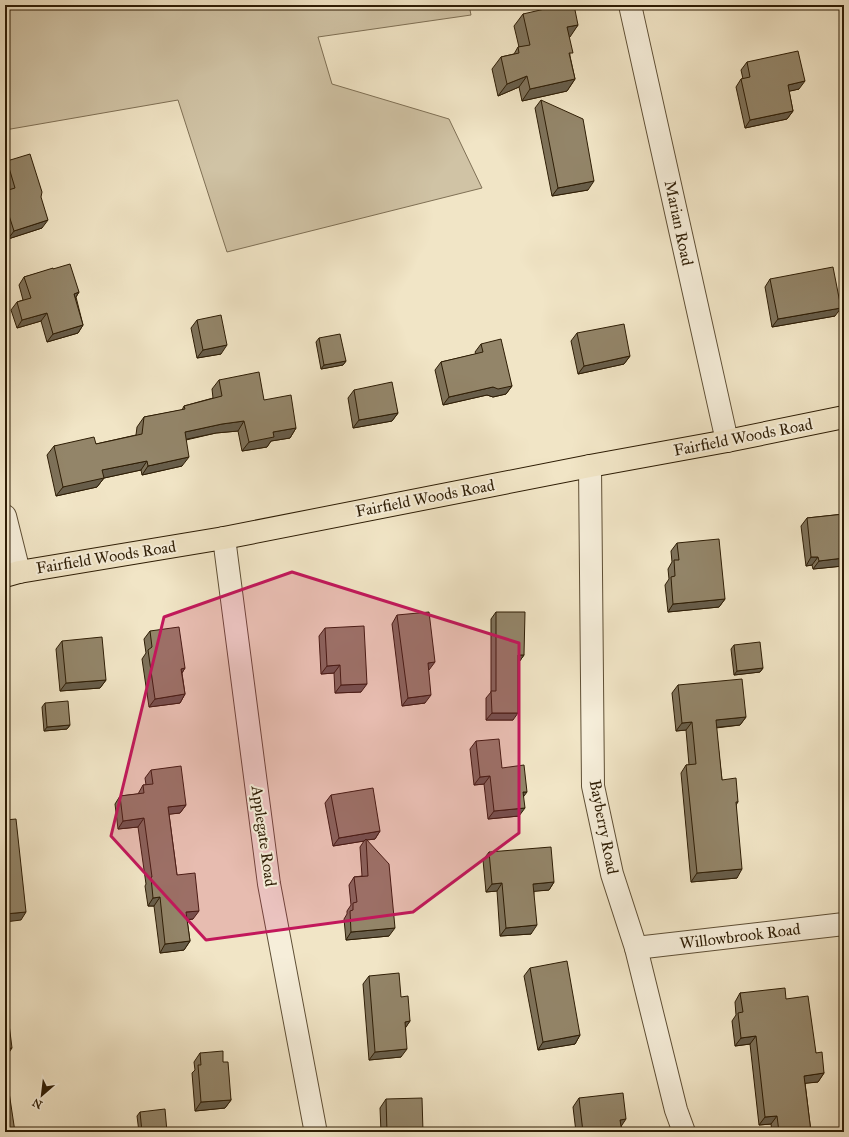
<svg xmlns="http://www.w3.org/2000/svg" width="849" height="1137" font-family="'IM FELL Great Primer',serif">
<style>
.green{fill:#d0c3a5;stroke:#7f7055}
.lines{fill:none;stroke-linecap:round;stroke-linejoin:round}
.minor-casing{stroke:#5f4f35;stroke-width:24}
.major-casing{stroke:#2e1d05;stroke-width:24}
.minor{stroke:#f6eeda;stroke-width:22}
.major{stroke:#f1e5c6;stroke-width:22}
.wall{fill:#7e725a;stroke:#2e1d05}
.shaded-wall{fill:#675d4a;stroke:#2e1d05}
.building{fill:#938569;stroke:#2e1d05}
.marked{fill:#c2185b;fill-opacity:0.2;stroke:#c2185b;stroke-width:3;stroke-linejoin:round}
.labels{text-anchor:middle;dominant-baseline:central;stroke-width:4;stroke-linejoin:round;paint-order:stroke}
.street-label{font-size:16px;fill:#2e1d05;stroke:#f6eeda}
</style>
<rect width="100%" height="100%" fill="#f1e5c6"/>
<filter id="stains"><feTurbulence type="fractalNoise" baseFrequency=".005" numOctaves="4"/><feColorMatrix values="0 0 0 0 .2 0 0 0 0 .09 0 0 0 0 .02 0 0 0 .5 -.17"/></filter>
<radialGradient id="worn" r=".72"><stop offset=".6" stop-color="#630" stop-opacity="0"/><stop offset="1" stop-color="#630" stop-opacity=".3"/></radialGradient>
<polygon class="green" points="5,5 469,5 471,15 318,37 332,84 449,119 482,188 227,252 178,100 5,130"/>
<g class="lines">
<defs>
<g id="minor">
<polyline points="630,5 727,441"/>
<polyline points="590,466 593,786 612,874 636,948 676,1110 684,1132"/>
<polyline points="5,516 19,572"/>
<polyline points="224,538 269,884 315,1128 315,1132"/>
<polyline points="636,948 844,924"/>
</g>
<polyline id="major" points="5,576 19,572 224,538 590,466 727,441 844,417"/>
</defs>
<use href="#minor" class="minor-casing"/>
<use href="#major" class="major-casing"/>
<use href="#minor" class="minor"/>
<use href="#major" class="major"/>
</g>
<g class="wall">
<polygon points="523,14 578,25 569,37 570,56 575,79 567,91 522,101 519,87 498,96 492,69 501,57 514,54 518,47 519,47 514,26"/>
<polygon points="747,62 799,89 789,91 793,111 787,119 745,128 736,87 741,79 743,79 741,70"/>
<polygon points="541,100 588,190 552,196 535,108"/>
<polygon points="7,161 42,228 8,239 5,229 5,191 8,190 5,180 5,164"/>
<polygon points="53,269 79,292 76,297 83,325 78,333 47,342 41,321 17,328 11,310 17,302 23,300 19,285 24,277"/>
<polygon points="770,279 835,316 772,327 765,287"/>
<polygon points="197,320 221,354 197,358 191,328"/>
<polygon points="577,333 630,356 624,364 578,374 571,341"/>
<polygon points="319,338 346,361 343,365 321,369 316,342"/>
<polygon points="481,344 512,386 506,394 493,397 487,395 443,405 435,370 441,362 476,354 475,352"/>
<polygon points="219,380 264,400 296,428 290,438 271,441 267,447 242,451 238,431 216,433 186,440 182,466 142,475 141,470 104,478 97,487 56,496 47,455 54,446 96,444 136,435 137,427 144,417 182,410 184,406 213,398 212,389"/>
<polygon points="354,390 398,413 392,421 353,428 348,398"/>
<polygon points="844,514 844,574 843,566 813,569 812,565 806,566 801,526 807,518"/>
<polygon points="677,543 725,599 719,607 668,612 665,585 669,579 668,569 672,562 671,551"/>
<polygon points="496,612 524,655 519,662 518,662 513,720 486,720 486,698 491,692 491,619"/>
<polygon points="397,615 429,670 428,670 425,703 402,706 392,624"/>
<polygon points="325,628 361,692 335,693 334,673 321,674 319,636"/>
<polygon points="150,631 185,668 182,673 185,694 180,703 149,707 142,659 146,653 144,639"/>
<polygon points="62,641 106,680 100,688 60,691 56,649"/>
<polygon points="734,645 763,668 760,672 734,675 731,649"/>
<polygon points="678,685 746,717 740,725 716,728 722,780 738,802 736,805 737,878 691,882 681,773 686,765 689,765 686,730 676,731 672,693"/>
<polygon points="45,703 70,725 67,729 44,731 42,707"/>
<polygon points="476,741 502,768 519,816 488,819 484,784 474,785 470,749"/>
<polygon points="151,770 186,805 180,813 169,814 177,875 193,919 187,920 190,941 184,950 160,953 154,906 148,906 145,886 146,884 138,827 118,829 115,804 120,796 138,794 143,785 146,785 145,778"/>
<polygon points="331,795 380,831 375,839 367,840 389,936 346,940 344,919 347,914 347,911 351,905 349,885 354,877 362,876 360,847 364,841 333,846 325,803"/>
<polygon points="489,852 554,882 549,890 534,891 531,934 500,936 497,891 486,892 483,860"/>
<polygon points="530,968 580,1035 575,1044 538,1050 524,976"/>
<polygon points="369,976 401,997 410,1021 405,1028 401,1057 369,1060 363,984"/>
<polygon points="740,993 786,999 816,1053 824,1073 818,1082 805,1083 811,1132 772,1132 771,1124 759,1125 750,1044 735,1046 732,1021 736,1015 735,1002"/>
<polygon points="200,1053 223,1062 231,1100 225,1108 195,1111 192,1073 195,1070 194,1062"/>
<polygon points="579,1098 621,1126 622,1132 576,1132 573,1107"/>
<polygon points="386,1099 423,1132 381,1132 380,1108"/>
<polygon points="140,1112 167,1132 139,1132 137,1116"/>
</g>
<g class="shaded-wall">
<polygon points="578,25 570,37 559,39 567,27"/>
<polygon points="527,76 519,87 498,96 507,84"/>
<polygon points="575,79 567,91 522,101 530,89"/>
<polygon points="805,81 799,89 782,93 788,85"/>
<polygon points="793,111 787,119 745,128 750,120"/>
<polygon points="594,181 588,190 552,196 558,188"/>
<polygon points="48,220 42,228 8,239 14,231"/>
<polygon points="79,292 74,300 74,294"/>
<polygon points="841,308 835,316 772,327 778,319"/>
<polygon points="47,313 41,321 17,328 22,320"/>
<polygon points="83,325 78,333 47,342 53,334"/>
<polygon points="227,345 221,354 197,358 203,350"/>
<polygon points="630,356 624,364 578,374 584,366"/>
<polygon points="346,361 343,365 321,369 324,365"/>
<polygon points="512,386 506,394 493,397 487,395 443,405 449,397 493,387"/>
<polygon points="398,413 392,421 353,428 359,420"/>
<polygon points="244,421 238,431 216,433 178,441 185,432 222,424"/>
<polygon points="296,428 290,438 271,441 267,447 242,451 249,442 273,432"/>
<polygon points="189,457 182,466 142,475 148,466"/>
<polygon points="147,461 141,470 104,478 97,487 56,496 63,487 102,470"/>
<polygon points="811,557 818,557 812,565 806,566"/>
<polygon points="844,558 844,564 843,566 813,569 819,561"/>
<polygon points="725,599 719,607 668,612 673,604"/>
<polygon points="518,655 524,655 519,662 513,662"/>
<polygon points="435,662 429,670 422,671 428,663"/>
<polygon points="340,665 334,673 321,674 327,666"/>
<polygon points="185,668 180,676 181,669"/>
<polygon points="763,668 760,672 734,675 737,671"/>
<polygon points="106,680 100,688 60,691 66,683"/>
<polygon points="367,684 361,692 335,693 341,685"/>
<polygon points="185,694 180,703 149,707 155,699"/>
<polygon points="431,695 425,703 402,706 408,698"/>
<polygon points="492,713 518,713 513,720 486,720"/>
<polygon points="746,717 740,725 710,728 716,720"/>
<polygon points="692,722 686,730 676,731 682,723"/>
<polygon points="70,725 67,729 44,731 47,727"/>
<polygon points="490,776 484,784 474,785 480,777"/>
<polygon points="523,792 527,792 521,800"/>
<polygon points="186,805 180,813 163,815 168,807"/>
<polygon points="525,808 519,816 488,819 494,811"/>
<polygon points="144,818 138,827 118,829 123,821"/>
<polygon points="380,831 375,839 366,840 366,839 364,841 333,846 339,838"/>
<polygon points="742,869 737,878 691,882 697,873"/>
<polygon points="554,882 549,890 527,892 533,884"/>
<polygon points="502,883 497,891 486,892 492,884"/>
<polygon points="160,897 154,906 148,906 153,898"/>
<polygon points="199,911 193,919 181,920 186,912"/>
<polygon points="26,912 21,920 5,922 5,914"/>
<polygon points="537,925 531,934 500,936 506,928"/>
<polygon points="395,928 389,936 346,940 351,932"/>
<polygon points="190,941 184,950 160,953 165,944"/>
<polygon points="410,1021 404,1030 405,1022"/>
<polygon points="580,1035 575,1044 538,1050 543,1042"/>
<polygon points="756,1036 750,1044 735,1046 741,1038"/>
<polygon points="12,1048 6,1057 5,1057 5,1049"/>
<polygon points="407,1049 401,1057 369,1060 375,1052"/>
<polygon points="824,1073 818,1082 799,1084 804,1076"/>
<polygon points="231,1100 225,1108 195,1111 201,1102"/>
<polygon points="777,1116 771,1124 759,1125 765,1117"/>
<polygon points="626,1119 620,1128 620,1120"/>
</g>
<g class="building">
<polygon points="562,5 574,5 578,25 567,27 573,53 569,53 575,79 530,89 527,76 507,84 501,57 519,53 518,47 530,45 523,14"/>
<polygon points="798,51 805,81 788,85 793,111 750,120 741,79 750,77 747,62"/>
<polygon points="541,100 583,119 594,181 558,188"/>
<polygon points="30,154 42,192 41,197 48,220 14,231 5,203 5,191 15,188 7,161"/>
<polygon points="70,264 79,292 74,294 83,325 53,334 47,313 22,320 17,302 31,298 24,277 53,268 53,269"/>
<polygon points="833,267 841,308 778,319 770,279"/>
<polygon points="221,315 227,345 203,350 197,320"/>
<polygon points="624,324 630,356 584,366 577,333"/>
<polygon points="340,334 346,361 324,365 319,338"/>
<polygon points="501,339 512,386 498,389 493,387 449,397 441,362 483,352 481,344"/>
<polygon points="259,372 264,400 291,395 296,428 273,432 274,437 249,442 244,421 222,424 185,432 189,457 148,466 147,461 102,470 104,478 63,487 54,446 94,437 96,444 142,434 144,417 185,409 184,406 222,396 219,380"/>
<polygon points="392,382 398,413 359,420 354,390"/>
<polygon points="844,514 844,558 819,561 818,557 811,557 807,518"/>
<polygon points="719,539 725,599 673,604 671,577 675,576 674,560 679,560 677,543"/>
<polygon points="429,612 435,662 428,663 431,695 408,698 397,615"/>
<polygon points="496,612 525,612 524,655 518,655 518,713 492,713 491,691 496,691"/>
<polygon points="364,626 367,684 341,685 340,665 327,666 325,628"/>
<polygon points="179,627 185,668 181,669 185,694 155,699 148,650 152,647 150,631"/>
<polygon points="102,637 106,680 66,683 62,641"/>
<polygon points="760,642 763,668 737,671 734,645"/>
<polygon points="742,679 746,717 716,720 722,780 736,778 738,802 736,802 742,869 697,873 686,765 696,764 692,722 682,723 678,685"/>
<polygon points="68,701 70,725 47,727 45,703"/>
<polygon points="499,739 502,768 524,765 527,792 523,792 525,808 494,811 490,776 480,777 476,741"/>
<polygon points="181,766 186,805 168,807 177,875 195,873 199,911 186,912 190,941 165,944 160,897 153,898 151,877 152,877 144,818 123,821 120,796 144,793 143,785 153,784 151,770"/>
<polygon points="373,788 380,831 339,838 331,795"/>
<polygon points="16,819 26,912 5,914 5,820"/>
<polygon points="366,839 389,864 395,928 351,932 350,911 353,910 353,903 357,902 354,877 368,876"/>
<polygon points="551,847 554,882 533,884 537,925 506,928 502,883 492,884 489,852"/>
<polygon points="567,961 580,1035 543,1042 530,968"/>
<polygon points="399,973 401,997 408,996 410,1021 405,1022 407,1049 375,1052 369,976"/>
<polygon points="785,988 786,999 808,996 816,1053 822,1052 824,1073 804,1076 811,1132 779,1132 777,1116 765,1117 756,1036 741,1038 738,1013 743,1012 740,993"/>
<polygon points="5,1024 9,1024 12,1048 5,1049"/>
<polygon points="223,1051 223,1062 228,1062 231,1100 201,1102 198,1065 201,1065 200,1053"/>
<polygon points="9,1092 15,1132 5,1132 5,1093"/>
<polygon points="623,1093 626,1119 620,1120 622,1132 583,1132 579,1098"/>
<polygon points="422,1098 423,1132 387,1132 386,1099"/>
<polygon points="165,1109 167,1132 142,1132 140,1112"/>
</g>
<path class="marked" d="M292,572L519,643V833L413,912L206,940L111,836L164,617Z"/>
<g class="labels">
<g class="street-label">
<text transform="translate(679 223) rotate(78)">Marian Road</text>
<text transform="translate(743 437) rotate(-11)">Fairfield Woods Road</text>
<text transform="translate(425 498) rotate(-11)">Fairfield Woods Road</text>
<text transform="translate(106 557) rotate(-9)">Fairfield Woods Road</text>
<text transform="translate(604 827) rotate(79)">Bayberry Road</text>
<text transform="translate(264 836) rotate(82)">Applegate Road</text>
<text transform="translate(740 936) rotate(-7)">Willowbrook Road</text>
</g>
</g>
<rect width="849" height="1137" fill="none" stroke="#f1e5c6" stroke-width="20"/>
<rect x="6" y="6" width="837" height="1125" fill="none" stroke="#2e1d05" stroke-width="2"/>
<rect x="10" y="10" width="829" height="1117" fill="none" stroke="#2e1d05"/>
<g transform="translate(42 1095) rotate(208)" stroke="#f6eeda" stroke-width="3" paint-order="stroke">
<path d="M0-3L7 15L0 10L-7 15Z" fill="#2e1d05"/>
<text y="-6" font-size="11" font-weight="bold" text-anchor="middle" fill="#2e1d05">N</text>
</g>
<rect width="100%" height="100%" filter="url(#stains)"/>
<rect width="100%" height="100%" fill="url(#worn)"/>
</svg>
